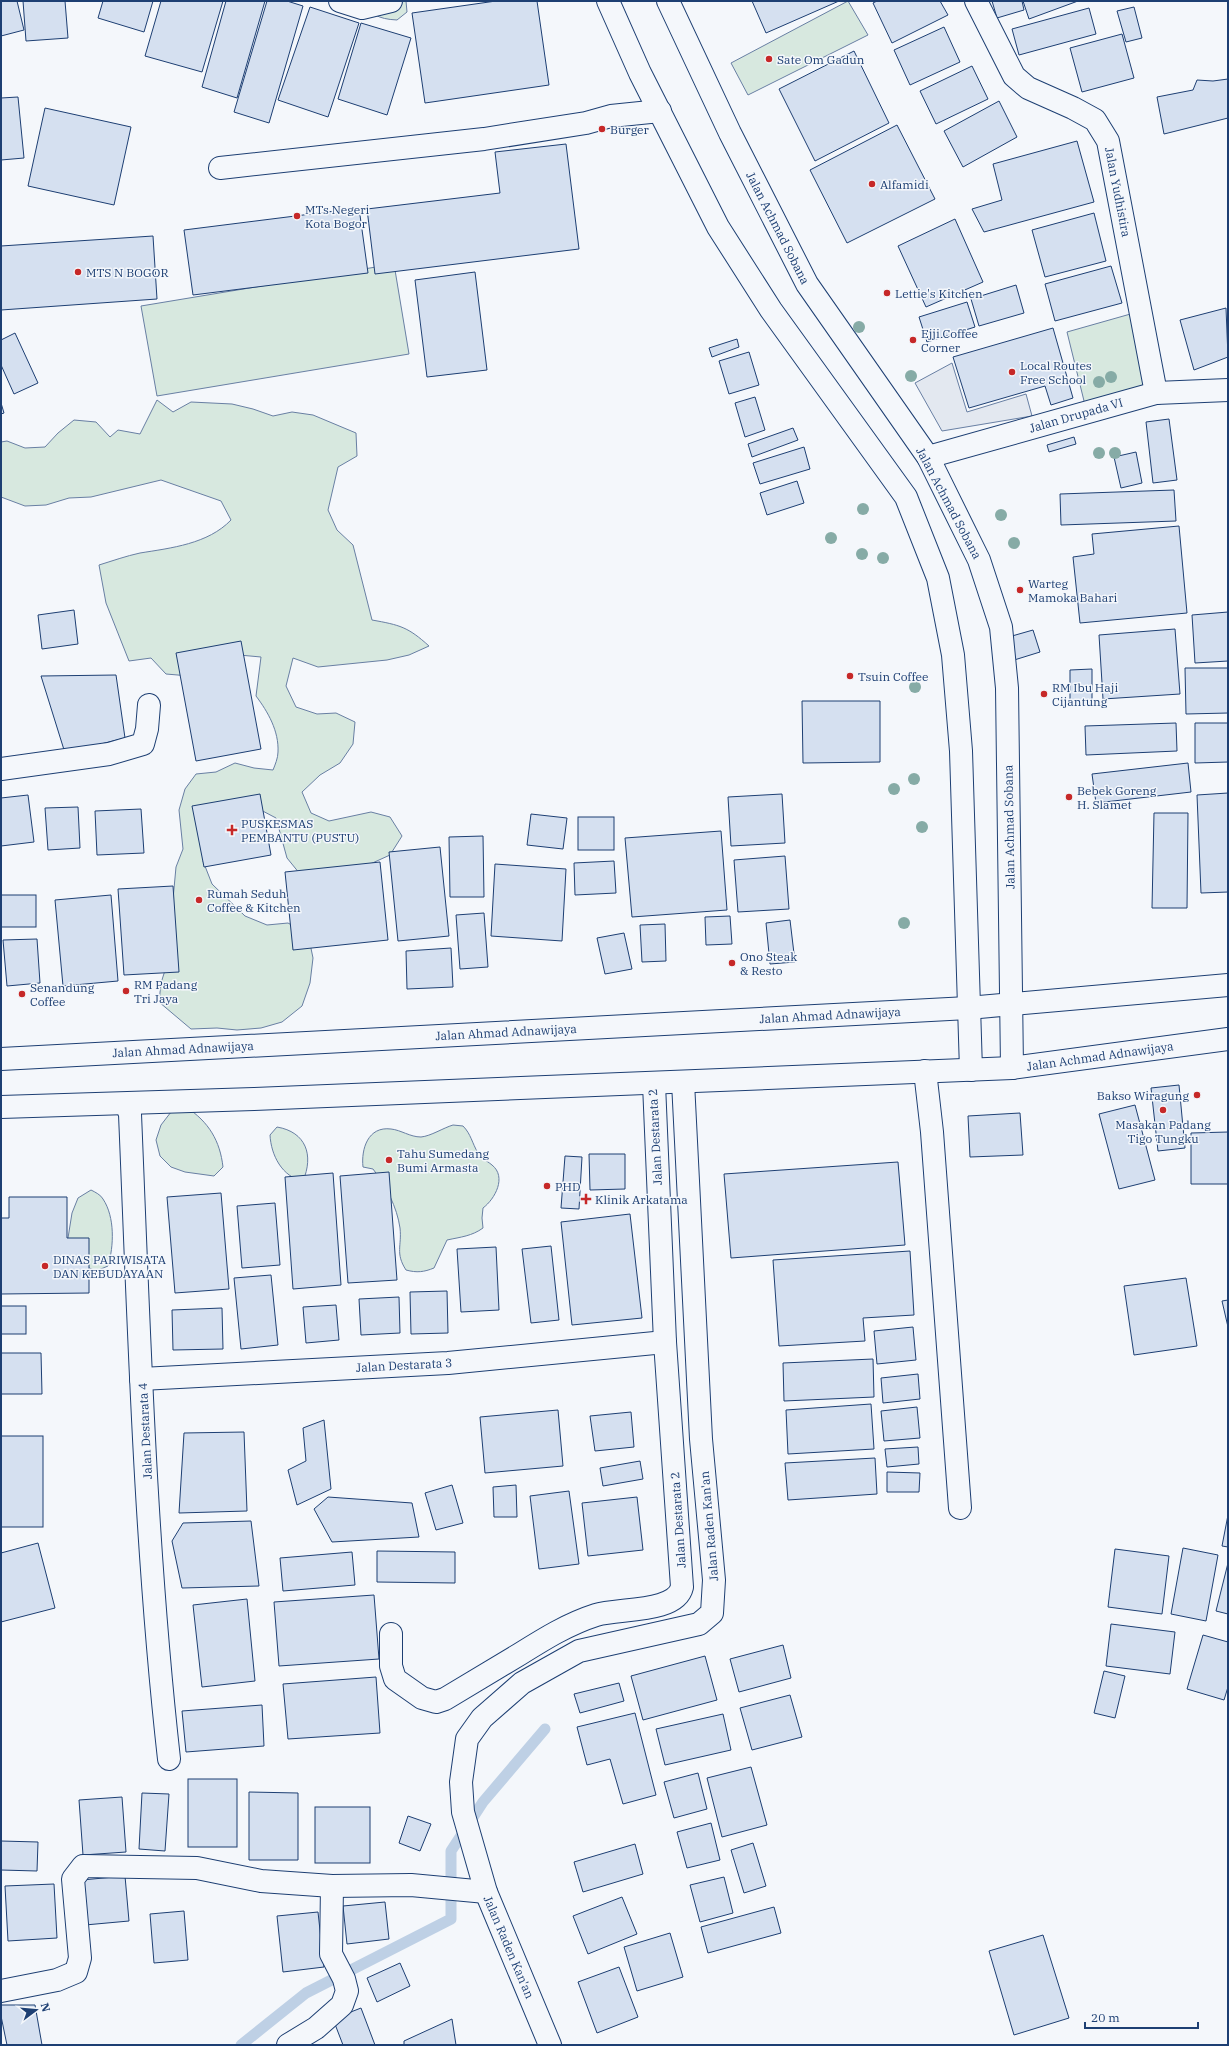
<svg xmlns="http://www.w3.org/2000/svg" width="1229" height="2046" font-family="'IBM Plex Serif',serif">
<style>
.green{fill:#d7e8df;stroke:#687fa3}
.parking{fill:#e3e8f0;stroke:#687fa3}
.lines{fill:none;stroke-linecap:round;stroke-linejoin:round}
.stream{stroke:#bed0e5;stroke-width:11}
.building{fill:#d5e0f0;stroke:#1d3f73}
.minor-casing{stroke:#1d3f73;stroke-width:24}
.major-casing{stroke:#1d3f73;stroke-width:24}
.minor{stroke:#f4f7fb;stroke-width:22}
.major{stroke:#f4f7fb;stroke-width:22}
.tree{fill:#86aba6}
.poi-dot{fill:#c62828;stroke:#f4f7fb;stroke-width:1.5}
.labels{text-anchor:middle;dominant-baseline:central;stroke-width:3;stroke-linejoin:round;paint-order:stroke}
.poi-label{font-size:12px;fill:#1d3f73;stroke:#f4f7fb;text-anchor:start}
.street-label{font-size:12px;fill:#1d3f73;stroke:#f4f7fb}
</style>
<rect width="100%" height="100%" fill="#f4f7fb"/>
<g class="green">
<path d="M358,1H406L407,12L397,20C377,19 372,14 358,1Z"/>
<polygon points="848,1 868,35 748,95 731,63"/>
<polygon points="394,264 409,354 157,396 141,306"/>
<polygon points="1134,313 1153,395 1086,409 1067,332"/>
<path d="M157,400L173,412L191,402L232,404L253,409L273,416L292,412L313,415L356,433L357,456L338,467L328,510L337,530L353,545L372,620C400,625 408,627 429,646L409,655L387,660L318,667L293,658L286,686L296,707L317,714L336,713L355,722L353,744L340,763L320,775L302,792L311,813L329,821L371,812L390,817L402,836L390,855L368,865L300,874L287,858L276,818L257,808L203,861L212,884L245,916L267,925L288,923L308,934L313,958L310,983L302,1006L282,1022L261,1028L237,1030L217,1028L191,1029L159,1002L161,983L167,964L176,867L183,849L179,810L185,789L196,774L216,772L235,763L254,768L273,770C275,765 278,758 278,752C279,731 268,712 256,696L261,657L239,655L201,677L166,674L151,658L129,661L106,603L99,565C112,561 126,556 140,553C171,548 208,544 231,520L221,501L161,480L91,497L69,498L46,505L25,506L1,497V442L7,441L25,448L45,447L58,433L74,420L96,422L110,437L118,430L140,434Z"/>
<path d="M186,1107C209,1122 220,1141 223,1167L214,1176L185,1172L171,1167L160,1156L156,1140L161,1125L171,1112Z"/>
<path d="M453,1125L463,1126C471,1134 472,1143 478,1153C481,1159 486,1160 492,1165C507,1177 495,1199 483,1208L482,1218L483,1228C472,1236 461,1237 447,1240L434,1268C424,1272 417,1273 406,1270C395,1253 402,1246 400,1228C397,1207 386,1186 373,1169L363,1167C361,1149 368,1126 391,1129C401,1130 410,1137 421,1137C431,1136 443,1128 453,1125Z"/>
<path d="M277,1127C306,1132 314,1155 303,1181C282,1177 271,1155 270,1135Z"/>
<path d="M91,1190C95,1192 101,1195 103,1199C115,1217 114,1246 108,1266L96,1271L83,1265L68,1238L72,1213L78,1198Z"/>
</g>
<polygon class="parking" points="952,363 967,412 1026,394 1032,416 942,431 915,383"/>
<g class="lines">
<polyline class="stream" points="241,2045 306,1993 451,1919 451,1851 483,1802 545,1729"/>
</g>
<g class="building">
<polygon points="1,1 17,1 24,30 1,36"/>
<polygon points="23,1 65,1 68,38 26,41"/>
<polygon points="103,1 153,1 144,32 98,18"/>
<polygon points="161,1 223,1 202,72 145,56"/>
<polygon points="226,1 265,1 237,98 202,87"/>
<polygon points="267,1 287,1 303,6 269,123 234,112"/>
<polygon points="496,1 537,1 549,85 425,103 412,13"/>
<polygon points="752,1 839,1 766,33"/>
<polygon points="877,1 940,1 948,15 892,43 873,3"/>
<polygon points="992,1 1022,1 1024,10 997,18"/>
<polygon points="1023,1 1078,1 1029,19"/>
<polygon points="310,7 359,23 328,117 278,100"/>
<polygon points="1134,7 1142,38 1126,42 1117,11"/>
<polygon points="1089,8 1096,34 1019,55 1012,29"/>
<polygon points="361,23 411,38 387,115 338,99"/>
<polygon points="944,27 960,62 910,85 894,50"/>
<polygon points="1122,34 1134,78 1082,92 1070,48"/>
<polygon points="854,51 889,123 815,161 779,89"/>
<polygon points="972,66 988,99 936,124 920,91"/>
<polygon points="1228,79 1228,118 1164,134 1157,97 1193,90 1197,80 1213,81"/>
<polygon points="18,97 24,158 1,160 1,98"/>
<polygon points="999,101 1017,137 963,167 944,131"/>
<polygon points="45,108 131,127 114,205 28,186"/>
<polygon points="897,125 935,199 847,243 810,170"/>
<polygon points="1077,141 1094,202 984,232 972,209 1002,200 993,164"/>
<polygon points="566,144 579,249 375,274 367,209 500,193 495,152"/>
<polygon points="359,208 368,273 193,295 184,230"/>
<polygon points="1094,213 1106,261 1045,277 1032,230"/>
<polygon points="955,219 983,282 926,307 898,246"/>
<polygon points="153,236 157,299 1,310 1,246"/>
<polygon points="1111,266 1122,303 1055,321 1045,284"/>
<polygon points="475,272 487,370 427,377 415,280"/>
<polygon points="1016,285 1024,313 979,326 971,299"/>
<polygon points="967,302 975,327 927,342 919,317"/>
<polygon points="1226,308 1228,357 1194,370 1180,320"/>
<polygon points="1053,328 1073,398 1051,405 1045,386 969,408 953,357"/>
<polygon points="15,333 38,383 14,394 1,365 1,340"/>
<polygon points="737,339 739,347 712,357 709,348"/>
<polygon points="749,352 759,385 729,394 719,361"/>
<polygon points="755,397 765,430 745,437 735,403"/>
<polygon points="1,403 4,413 1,414"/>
<polygon points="1169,419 1177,480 1153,483 1146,422"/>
<polygon points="793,428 798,440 752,457 748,444"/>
<polygon points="1074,437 1076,444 1049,452 1047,445"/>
<polygon points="804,447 810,469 760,484 753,463"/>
<polygon points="1136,452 1142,483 1121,488 1114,457"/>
<polygon points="797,481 804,503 767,515 760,493"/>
<polygon points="1174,490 1176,521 1061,525 1060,494"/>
<polygon points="1179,526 1187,613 1080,623 1073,557 1094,554 1092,534"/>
<polygon points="74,610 78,644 42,649 38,615"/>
<polygon points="1228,612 1228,661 1195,663 1192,615"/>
<polygon points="1175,629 1180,694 1103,699 1099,635"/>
<polygon points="1033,630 1040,652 1011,661 1005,638"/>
<polygon points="241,641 261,749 196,761 176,653"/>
<polygon points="1185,668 1228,668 1228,713 1186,714"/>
<polygon points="1092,669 1092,705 1070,705 1070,670"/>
<polygon points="116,675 125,738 65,753 41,676"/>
<polygon points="802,701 880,701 880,762 803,763"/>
<polygon points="1176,723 1177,751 1086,755 1085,726"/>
<polygon points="1195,723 1228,723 1228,762 1195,763"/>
<polygon points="1188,763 1191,792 1096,803 1092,774"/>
<polygon points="1228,793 1228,892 1201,893 1197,795"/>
<polygon points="260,794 271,855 204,867 192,806"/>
<polygon points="782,794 785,843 731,846 728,797"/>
<polygon points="28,795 34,842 1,846 1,798"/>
<polygon points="78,807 80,848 48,850 45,808"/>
<polygon points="141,809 144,853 97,855 95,811"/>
<polygon points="1154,813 1188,813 1187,908 1152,908"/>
<polygon points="531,814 567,818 563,849 527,845"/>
<rect x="578" y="817" width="36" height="33"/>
<polygon points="721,831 727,910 632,917 625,838"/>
<polygon points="483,836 484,897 450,897 449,837"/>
<polygon points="440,847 449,936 398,941 389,852"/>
<polygon points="785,856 789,909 738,912 734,860"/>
<polygon points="614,861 616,893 575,895 574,863"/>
<polygon points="380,862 388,940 293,950 285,872"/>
<polygon points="495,864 566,869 562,941 491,936"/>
<polygon points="173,886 179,972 124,975 118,889"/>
<rect x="1" y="895" width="35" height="32"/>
<polygon points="111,895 118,981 63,986 55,900"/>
<polygon points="484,913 488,967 460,969 456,915"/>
<polygon points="730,916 732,944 706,945 705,917"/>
<polygon points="790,920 795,962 770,964 766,923"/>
<polygon points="665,924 666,961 642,962 640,925"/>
<polygon points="624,933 632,969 605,974 597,938"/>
<polygon points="37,939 40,983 7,986 3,940"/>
<polygon points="451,948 453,987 407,989 406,951"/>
<polygon points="1179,1085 1185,1148 1158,1151 1151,1088"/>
<polygon points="1135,1105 1155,1180 1119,1189 1099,1114"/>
<polygon points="1020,1113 1023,1155 970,1157 968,1116"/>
<polygon points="1228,1132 1228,1184 1191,1184 1191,1133"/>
<polygon points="589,1154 625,1154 625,1189 590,1190"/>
<polygon points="565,1156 582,1157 579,1209 561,1208"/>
<polygon points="898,1162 905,1245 731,1258 724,1174"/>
<polygon points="389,1172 397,1280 348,1283 340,1176"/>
<polygon points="333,1173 341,1285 293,1289 285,1177"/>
<polygon points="221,1193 229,1289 175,1293 167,1197"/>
<polygon points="9,1197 67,1197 67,1238 89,1238 89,1293 1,1294 1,1218 9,1218"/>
<polygon points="275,1203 280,1265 242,1268 237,1206"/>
<polygon points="630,1214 642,1318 572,1325 561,1222"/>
<polygon points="551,1246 559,1320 531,1323 522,1249"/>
<polygon points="496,1247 499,1310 461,1312 457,1249"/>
<polygon points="910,1251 914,1315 863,1318 865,1341 779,1346 773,1260"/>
<polygon points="271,1275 278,1345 241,1349 234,1278"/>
<polygon points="1186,1278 1197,1346 1134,1355 1124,1286"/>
<polygon points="447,1291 448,1333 411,1334 410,1292"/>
<polygon points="399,1297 400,1333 361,1335 359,1299"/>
<polygon points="1228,1300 1228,1327 1222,1301"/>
<polygon points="336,1305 339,1340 306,1343 303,1307"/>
<rect x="1" y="1306" width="25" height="28"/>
<polygon points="222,1308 223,1349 173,1350 172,1310"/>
<polygon points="913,1327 916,1360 877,1364 874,1331"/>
<polygon points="1,1353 41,1353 42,1394 1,1394"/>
<polygon points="873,1359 874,1397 784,1401 783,1363"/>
<polygon points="918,1374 920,1399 883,1403 881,1378"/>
<polygon points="871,1404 874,1449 788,1454 786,1410"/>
<polygon points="917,1407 920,1438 884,1441 881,1411"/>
<polygon points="558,1410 563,1466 485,1473 480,1417"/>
<polygon points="631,1412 634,1447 595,1451 590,1416"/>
<polygon points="324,1420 331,1489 297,1505 288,1470 306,1461 303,1428"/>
<polygon points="244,1432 247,1511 179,1513 184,1433"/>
<rect x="1" y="1436" width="42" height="91"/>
<polygon points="918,1447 919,1464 887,1467 885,1449"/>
<polygon points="875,1458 877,1494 788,1500 785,1463"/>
<polygon points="640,1461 643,1479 603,1486 600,1468"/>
<polygon points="887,1472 920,1473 919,1492 887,1492"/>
<polygon points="452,1485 463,1523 436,1530 425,1493"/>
<polygon points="516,1485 517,1517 494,1517 493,1487"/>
<polygon points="569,1491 579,1564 539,1569 530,1496"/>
<polygon points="328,1497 412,1503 419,1537 332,1542 314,1509"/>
<polygon points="637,1497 643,1550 588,1556 582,1503"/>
<polygon points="1228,1515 1228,1547 1222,1546"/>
<polygon points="251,1521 259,1586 182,1588 172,1541 183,1523"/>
<polygon points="38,1543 55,1608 1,1622 1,1553"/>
<polygon points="1183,1548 1218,1555 1206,1621 1171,1614"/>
<polygon points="1115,1549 1169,1556 1162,1614 1108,1607"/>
<polygon points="377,1551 455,1552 455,1583 377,1582"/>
<polygon points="352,1552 355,1585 283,1591 280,1558"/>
<polygon points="1228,1563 1228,1614 1216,1611"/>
<polygon points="374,1595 379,1659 279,1666 274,1602"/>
<polygon points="247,1599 255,1681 202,1687 193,1605"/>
<polygon points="1111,1624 1175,1632 1170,1674 1106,1666"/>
<polygon points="1203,1635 1228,1642 1228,1687 1224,1700 1187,1689"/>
<polygon points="783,1645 791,1678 739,1692 730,1659"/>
<polygon points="705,1656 717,1700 643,1720 631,1676"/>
<polygon points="1104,1671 1125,1676 1115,1718 1094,1713"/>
<polygon points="376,1677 380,1733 288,1739 283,1684"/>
<polygon points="619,1683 624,1701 580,1713 574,1694"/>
<polygon points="790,1695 802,1737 752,1750 740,1708"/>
<polygon points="262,1705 264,1746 186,1752 182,1711"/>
<polygon points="635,1713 656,1795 623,1804 610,1759 587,1765 577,1727"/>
<polygon points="723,1714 731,1750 665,1765 656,1729"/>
<polygon points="751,1767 767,1825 722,1837 707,1778"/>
<polygon points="698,1773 707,1809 674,1818 664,1782"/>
<rect x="188" y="1779" width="49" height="68"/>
<polygon points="249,1792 298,1793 298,1860 249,1860"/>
<polygon points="142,1793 169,1794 165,1851 139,1849"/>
<polygon points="122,1797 126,1852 83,1855 79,1800"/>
<rect x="315" y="1807" width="55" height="56"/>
<polygon points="408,1816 431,1824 420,1851 399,1843"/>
<polygon points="711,1823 720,1860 687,1868 677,1832"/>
<polygon points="1,1841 38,1842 37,1871 1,1870"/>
<polygon points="753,1843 766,1886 744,1893 731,1850"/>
<polygon points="635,1844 643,1874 583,1892 574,1862"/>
<polygon points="125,1876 129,1921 85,1925 82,1880"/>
<polygon points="724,1877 733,1913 700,1922 690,1885"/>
<polygon points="54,1884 57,1938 8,1941 5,1886"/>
<polygon points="622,1897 637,1934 588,1954 573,1916"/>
<polygon points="385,1902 389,1939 347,1944 343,1906"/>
<polygon points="774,1907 781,1933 708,1953 701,1927"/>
<polygon points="184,1911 188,1960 154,1963 150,1914"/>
<polygon points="318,1912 324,1967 283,1972 277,1916"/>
<polygon points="670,1933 683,1977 637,1991 624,1947"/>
<polygon points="1043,1935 1069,2018 1014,2035 989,1951"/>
<polygon points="400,1963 410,1986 377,2002 367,1978"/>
<polygon points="619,1967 638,2017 597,2033 578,1982"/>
<polygon points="1,2005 35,2005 42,2045 7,2045 1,2016"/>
<polygon points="361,2008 375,2045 343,2045 333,2019"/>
<polygon points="452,2019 456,2045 404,2045 404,2041"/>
</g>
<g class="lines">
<defs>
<g id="minor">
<polyline points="340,1 362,8 391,1"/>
<polyline points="976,1 1014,76 1028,88 1073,108 1095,120 1108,141 1156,393"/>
<polyline points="220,168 484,139 586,123 611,116 660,111"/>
<polyline points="928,457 1156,393 1228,390"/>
<polyline points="1,769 109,754 143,744 147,729 149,705"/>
<polyline points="925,1071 932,1132 960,1508"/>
<path d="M126,1104L130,1114C139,1329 145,1545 169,1759"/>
<polyline points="141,1379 448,1363 665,1342"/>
<path d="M391,1634V1666L395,1679L422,1698L436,1702L445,1699C470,1684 495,1669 520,1654C544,1639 568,1624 596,1615C619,1608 676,1613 682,1587L665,1342L654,1084L651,1083"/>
<polyline points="1,1991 57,1980 76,1972 80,1958 73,1879 83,1866 197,1868 261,1881 332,1886 411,1885 486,1892"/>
<polyline points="288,2045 316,2028 342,2005 347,1991 344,1979 331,1954 332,1886"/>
<polyline points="550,2045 486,1892 463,1812 461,1782 467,1739 482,1718 522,1683 579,1651 699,1624 712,1613 714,1580 701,1439 683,1082"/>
</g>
<g id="major">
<polyline points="608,1 640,73 718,227 771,310 906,497 938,578 953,655 961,751 971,1070"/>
<polyline points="668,1 730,133 807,284 928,457 979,560 1001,627 1007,688 1012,1068"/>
<polyline points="1,1059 968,1008 1228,985"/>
<polyline points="1,1107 254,1099 1012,1068 1228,1039"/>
</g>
</defs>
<use href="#minor" class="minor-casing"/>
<use href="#major" class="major-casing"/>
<use href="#minor" class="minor"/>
<use href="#major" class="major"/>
</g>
<g class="tree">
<circle cx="859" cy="327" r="6"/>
<circle cx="911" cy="376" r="6"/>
<circle cx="1111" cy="377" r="6"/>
<circle cx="1099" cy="382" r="6"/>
<circle cx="1099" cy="453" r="6"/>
<circle cx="1115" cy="453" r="6"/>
<circle cx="863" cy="509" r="6"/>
<circle cx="1001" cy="515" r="6"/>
<circle cx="831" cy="538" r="6"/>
<circle cx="1014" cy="543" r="6"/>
<circle cx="862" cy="554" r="6"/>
<circle cx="883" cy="558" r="6"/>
<circle cx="915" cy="687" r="6"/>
<circle cx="914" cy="779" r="6"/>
<circle cx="894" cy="789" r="6"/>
<circle cx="922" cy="827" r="6"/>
<circle cx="904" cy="923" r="6"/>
</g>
<g class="poi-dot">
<circle cx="769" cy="59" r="4"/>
<circle cx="602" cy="129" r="4"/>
<circle cx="872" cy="184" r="4"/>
<circle cx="297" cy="216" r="4"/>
<circle cx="78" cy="272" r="4"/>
<circle cx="887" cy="293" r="4"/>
<circle cx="913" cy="340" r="4"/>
<circle cx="1012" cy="372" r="4"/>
<circle cx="1020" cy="590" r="4"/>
<circle cx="850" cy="676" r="4"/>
<circle cx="1044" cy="694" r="4"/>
<circle cx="1069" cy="797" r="4"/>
<path d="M230 824h4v4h4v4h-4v4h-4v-4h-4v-4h4z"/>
<circle cx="199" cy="900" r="4"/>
<circle cx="732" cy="963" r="4"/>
<circle cx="126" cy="991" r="4"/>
<circle cx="22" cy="994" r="4"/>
<circle cx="1197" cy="1095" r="4"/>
<circle cx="1163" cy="1110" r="4"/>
<circle cx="389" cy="1160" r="4"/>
<circle cx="547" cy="1186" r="4"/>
<path d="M584 1193h4v4h4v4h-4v4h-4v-4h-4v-4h4z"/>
<circle cx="45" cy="1266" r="4"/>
</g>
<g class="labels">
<g class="poi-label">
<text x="777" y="59">Sate Om Gadun</text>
<text x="610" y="129">Burger</text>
<text x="880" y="184">Alfamidi</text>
<text x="305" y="209">MTs Negeri<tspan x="305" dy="14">Kota Bogor</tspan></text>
<text x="86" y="272">MTS N BOGOR</text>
<text x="895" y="293">Lettie's Kitchen</text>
<text x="921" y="333">Ejji Coffee<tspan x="921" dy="14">Corner</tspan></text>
<text x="1020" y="365">Local Routes<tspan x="1020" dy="14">Free School</tspan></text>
<text x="1028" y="583">Warteg<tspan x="1028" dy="14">Mamoka Bahari</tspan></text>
<text x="858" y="676">Tsuin Coffee</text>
<text x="1052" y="687">RM Ibu Haji<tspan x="1052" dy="14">Cijantung</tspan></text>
<text x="1077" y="790">Bebek Goreng<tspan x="1077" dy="14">H. Slamet</tspan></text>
<text x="241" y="823">PUSKESMAS<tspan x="241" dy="14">PEMBANTU (PUSTU)</tspan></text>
<text x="207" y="893">Rumah Seduh<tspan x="207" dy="14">Coffee &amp; Kitchen</tspan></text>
<text x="740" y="956">Ono Steak<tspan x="740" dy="14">&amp; Resto</tspan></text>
<text x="134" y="984">RM Padang<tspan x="134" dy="14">Tri Jaya</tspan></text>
<text x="30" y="987">Senandung<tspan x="30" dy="14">Coffee</tspan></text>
<text x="1189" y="1095" text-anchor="end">Bakso Wiragung</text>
<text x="1163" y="1124" text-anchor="middle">Masakan Padang<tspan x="1163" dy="14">Tigo Tungku</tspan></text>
<text x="397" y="1153">Tahu Sumedang<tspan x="397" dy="14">Bumi Armasta</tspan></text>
<text x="555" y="1186">PHD</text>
<text x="595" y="1199">Klinik Arkatama</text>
<text x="53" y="1259">DINAS PARIWISATA<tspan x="53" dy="14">DAN KEBUDAYAAN</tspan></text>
</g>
<g class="street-label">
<text transform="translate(1118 192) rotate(79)">Jalan Yudhistira</text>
<text transform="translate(778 228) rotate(63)">Jalan Achmad Sobana</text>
<text transform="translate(1076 415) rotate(-16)">Jalan Drupada VI</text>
<text transform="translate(949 503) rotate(62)">Jalan Achmad Sobana</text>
<text transform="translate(1009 827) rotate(-91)">Jalan Achmad Sobana</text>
<text transform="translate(830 1015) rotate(-3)">Jalan Ahmad Adnawijaya</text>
<text transform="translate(506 1032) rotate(-3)">Jalan Ahmad Adnawijaya</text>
<text transform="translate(183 1049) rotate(-3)">Jalan Ahmad Adnawijaya</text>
<text transform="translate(1100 1056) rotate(-8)">Jalan Achmad Adnawijaya</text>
<text transform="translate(655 1137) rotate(-93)">Jalan Destarata 2</text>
<text transform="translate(404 1365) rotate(-3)">Jalan Destarata 3</text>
<text transform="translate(145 1431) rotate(-93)">Jalan Destarata 4</text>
<text transform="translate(678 1520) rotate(-94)">Jalan Destarata 2</text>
<text transform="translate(709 1526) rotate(-95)">Jalan Raden Kan'an</text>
<text transform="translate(509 1947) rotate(67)">Jalan Raden Kan'an</text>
</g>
</g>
<rect width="1229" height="2046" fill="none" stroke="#1d3f73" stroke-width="4"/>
<g transform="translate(36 2010) rotate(74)" stroke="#f4f7fb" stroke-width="3" paint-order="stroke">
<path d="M0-3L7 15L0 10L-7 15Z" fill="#1d3f73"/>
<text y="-6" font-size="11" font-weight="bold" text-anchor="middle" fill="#1d3f73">N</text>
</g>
<path d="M1085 2022v6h113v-6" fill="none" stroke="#1d3f73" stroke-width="2"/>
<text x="1091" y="2022" font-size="12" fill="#1d3f73" stroke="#f4f7fb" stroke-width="3" paint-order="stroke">20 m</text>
</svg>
